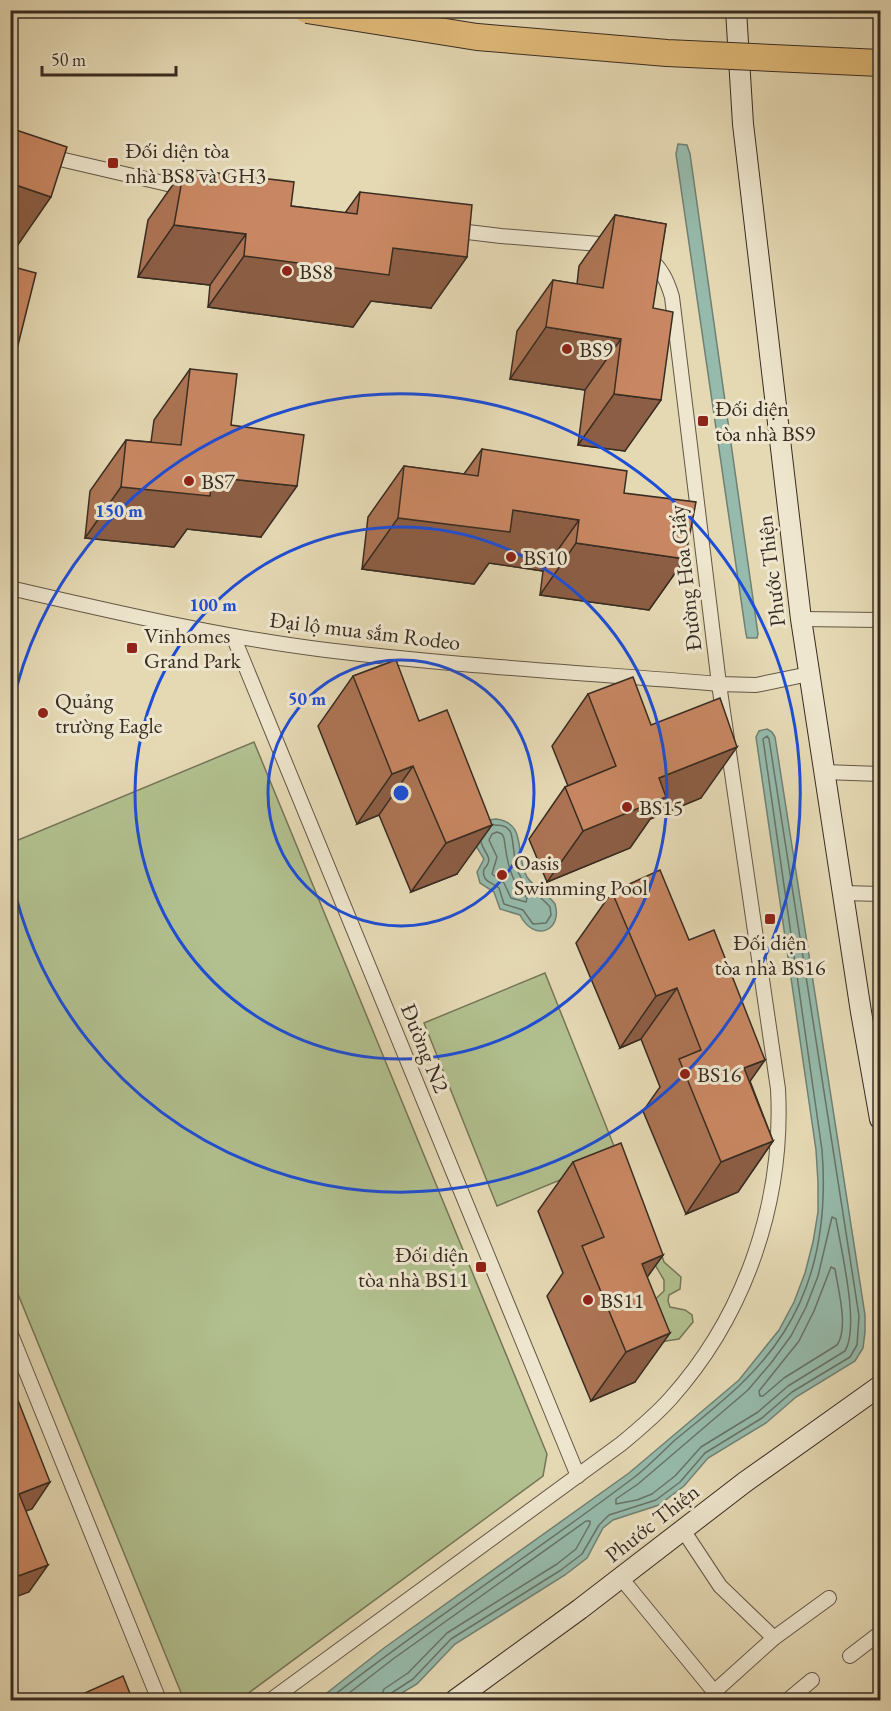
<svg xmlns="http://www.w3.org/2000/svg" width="891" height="1711" font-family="'EB Garamond',serif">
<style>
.green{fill:#b2c08f;stroke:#757658;stroke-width:1.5}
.water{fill:#96baab;stroke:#708174;stroke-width:1.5}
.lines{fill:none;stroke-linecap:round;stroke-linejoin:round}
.shore{stroke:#677366;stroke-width:1.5}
.street-casing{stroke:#635746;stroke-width:16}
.secondary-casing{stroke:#382c22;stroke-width:22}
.street{stroke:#eee6ce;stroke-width:14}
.secondary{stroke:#eee6ce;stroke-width:20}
.highway-bridge-casing{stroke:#382c22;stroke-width:28;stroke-linecap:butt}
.highway-bridge{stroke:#e2bc7a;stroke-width:26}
.wall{fill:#ac7454;stroke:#382c22;stroke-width:1.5}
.shaded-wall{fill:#8c5e45;stroke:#382c22;stroke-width:1.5}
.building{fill:#c88762;stroke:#382c22;stroke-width:1.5}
.ring{fill:none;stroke:#1d4ed8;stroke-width:3}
.poi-dot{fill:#8f2418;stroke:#eee6ce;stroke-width:2}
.labels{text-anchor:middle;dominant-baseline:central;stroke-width:6;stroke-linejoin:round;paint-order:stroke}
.poi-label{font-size:22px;fill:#382c22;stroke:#eee6ce;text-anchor:start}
.street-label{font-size:22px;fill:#382c22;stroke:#eee6ce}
.centre{fill:#1d4ed8;stroke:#eee6ce;stroke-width:3}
.ring-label{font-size:18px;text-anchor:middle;font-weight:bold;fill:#1d4ed8;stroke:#eee6ce;stroke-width:6;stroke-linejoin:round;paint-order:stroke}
</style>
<rect width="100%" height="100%" fill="#e5d9b4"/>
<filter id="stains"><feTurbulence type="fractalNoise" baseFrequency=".00333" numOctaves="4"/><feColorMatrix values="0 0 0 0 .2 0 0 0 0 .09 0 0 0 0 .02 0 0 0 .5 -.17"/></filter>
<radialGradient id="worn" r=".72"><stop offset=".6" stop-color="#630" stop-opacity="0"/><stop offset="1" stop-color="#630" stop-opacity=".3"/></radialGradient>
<g class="green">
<polygon points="254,742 547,1454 543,1476 239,1700 184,1700 11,1277 11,843"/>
<polygon points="545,973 618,1156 497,1206 424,1023"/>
<polygon points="662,1256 664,1262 681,1277 680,1289 669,1295 668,1301 670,1307 685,1310 692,1315 693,1322 679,1339 666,1341 648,1347 646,1308 664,1291 664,1280 651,1258"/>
</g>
<g class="water">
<polygon points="678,144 687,145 690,154 758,634 757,638 747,638 746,634 676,154"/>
<polygon points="767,729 772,732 775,737 865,1315 865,1332 863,1348 855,1361 796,1397 766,1423 708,1458 684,1486 659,1505 613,1520 603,1528 587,1558 565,1575 455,1644 417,1684 390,1700 318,1700 384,1648 629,1473 739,1380 779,1330 794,1302 805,1273 813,1242 818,1212 818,1182 816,1150 756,737 759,731"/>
<path d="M496,819C528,823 514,854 527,877C534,888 547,893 555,904C563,931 534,943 520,915L500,909L494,892L480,883L477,872L484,859L476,846L489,820Z"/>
</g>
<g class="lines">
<g class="shore">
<path d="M497,832L502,834L504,838C507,861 510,881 527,898L526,902L511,898L504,883L492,874L497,857L489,840L492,834Z"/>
<path d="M481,842C484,854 495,858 484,869C481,882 492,882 499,888L504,904L523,910L533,924L546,923L551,915L550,907C539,894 525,888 518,872C513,861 514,837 510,831C506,825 500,825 493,825"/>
<path d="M832,1217L836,1219C841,1250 860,1326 845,1351L788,1386L758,1412L701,1447L675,1476L652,1494L637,1500L616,1504V1499L638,1484L748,1390L771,1363L791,1336L806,1307L818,1276Z"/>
<path d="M831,1267L835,1269C838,1289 849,1328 837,1345L784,1378L763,1396H760L759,1391L799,1341L814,1311Z"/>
<path d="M328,1700C426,1623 531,1555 632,1479C647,1468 661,1453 675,1440C715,1407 756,1377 784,1332C819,1277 827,1213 822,1150L763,739L767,736L769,739L859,1316L857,1345L850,1357L792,1392L762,1418L705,1453L680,1482L656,1500L609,1515L599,1525L582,1554L561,1570L451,1639L413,1679L390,1694L388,1700"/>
<polyline points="340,1700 393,1659 586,1521 590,1521 590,1524 576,1549 557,1564 447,1633 408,1673 384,1689 380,1700"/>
</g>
<defs>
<g id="street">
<polyline points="47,156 189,189"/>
<polyline points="451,230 501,236 611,245"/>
<path d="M10,588C115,612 220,637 326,650C457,666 588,673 719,684L756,685L809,674"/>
<polyline points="801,619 880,620"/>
<polyline points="233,636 578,1476"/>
<polyline points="824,772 880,774"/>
<polyline points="843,893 880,894"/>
<polyline points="10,1332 159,1700"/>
<polyline points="683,1530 720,1586 774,1638"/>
<polyline points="621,1578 721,1700"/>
<polyline points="850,1656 880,1633"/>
<polyline points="714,1692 774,1638 829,1598"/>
<path d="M271,1700L621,1444C638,1430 656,1415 671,1398C746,1314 784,1201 778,1089L719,684L672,297C667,280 661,267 646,256"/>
<polyline points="788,1700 812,1680"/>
</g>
<g id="secondary">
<polyline points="736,10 743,124 801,619 861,1012 880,1119"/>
<polyline points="455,1700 580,1609 745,1482 880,1386"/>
</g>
</defs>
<use href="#street" class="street-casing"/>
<use href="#secondary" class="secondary-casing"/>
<use href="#street" class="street"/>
<use href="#secondary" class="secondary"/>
<defs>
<polyline id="highway-bridge" points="307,10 477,37 667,53 880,63"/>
</defs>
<use href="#highway-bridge" class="highway-bridge-casing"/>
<use href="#highway-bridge" class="highway-bridge"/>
</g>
<g class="wall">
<polygon points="184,169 291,206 345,213 360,192 431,308 371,301 353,327 208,307 210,285 138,277 148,220"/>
<polygon points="615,215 666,224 625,451 578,445 585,390 510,379 517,331 553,280 577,284 579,266"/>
<polygon points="190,369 231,425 261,537 187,529 174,547 85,538 90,491 126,440 151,442 154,420"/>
<polygon points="482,449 685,559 649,610 540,595 543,571 489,563 474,584 362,569 368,517 404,466 464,474"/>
<polygon points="396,660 457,874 411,892 379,815 357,824 318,726 353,676"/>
<polygon points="588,694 651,725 701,798 650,819 630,848 547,882 529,839 565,787 568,786 552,746"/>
<polygon points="612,892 689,940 750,1081 773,1141 738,1192 686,1214 643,1111 660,1087 641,1039 620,1048 576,943"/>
<polygon points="573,1162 663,1255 647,1277 635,1382 591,1401 547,1296 563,1273 538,1211"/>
</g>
<g class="shaded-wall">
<polygon points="10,183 51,197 15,249 10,247"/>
<polygon points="174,225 246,234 210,285 138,277"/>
<polygon points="393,248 467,257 431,308 371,301 353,327 208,307 244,256"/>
<polygon points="546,327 621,339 585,390 510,379"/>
<polygon points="614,394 661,400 625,451 578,445"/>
<polygon points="212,477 297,486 261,537 187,529 174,547 85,538 121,487"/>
<polygon points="513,510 579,520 543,571 489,563 474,584 362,569 398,518"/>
<polygon points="576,543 685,559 649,610 540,595"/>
<polygon points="737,747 701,798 650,819 630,848 547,882 583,831 659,778"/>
<polygon points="413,766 379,815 357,824 392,774"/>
<polygon points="492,825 457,874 411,892 446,843"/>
<polygon points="677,988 641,1039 620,1048 656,996"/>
<polygon points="765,1060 729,1111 744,1068"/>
<polygon points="773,1141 738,1192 686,1214 721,1162"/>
<polygon points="663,1255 628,1304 642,1264"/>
<polygon points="670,1333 635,1382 591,1401 626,1352"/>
<polygon points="50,1482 32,1509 10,1517 19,1494"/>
<polygon points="48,1565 29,1592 10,1599 10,1579"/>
</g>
<g class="building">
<polygon points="10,128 67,147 51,197 10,183"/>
<polygon points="184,169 294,182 291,206 357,214 360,192 472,205 467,257 393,248 389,275 244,256 246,234 174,225"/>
<polygon points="615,215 666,224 653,308 673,312 661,400 614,394 621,339 546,327 553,280 603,288"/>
<polygon points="10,266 36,273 10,377"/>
<polygon points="190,369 237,374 231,425 304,435 297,486 212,477 210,496 121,487 126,440 181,445"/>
<polygon points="482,449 627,471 624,493 696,502 685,559 576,543 579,520 513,510 510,532 398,518 404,466 478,476"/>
<polygon points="396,660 419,721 447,710 492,825 446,843 413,766 392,774 353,676"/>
<polygon points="633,677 651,725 720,698 737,747 659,778 666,797 583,831 565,787 616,766 588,694"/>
<polygon points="660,870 689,940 714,930 765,1060 744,1068 773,1141 721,1162 679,1059 701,1050 677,988 656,996 612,892"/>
<polygon points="621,1143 663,1255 642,1264 670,1333 626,1352 582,1246 604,1237 573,1162"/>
<polygon points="10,1380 50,1482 19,1494 48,1565 10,1579"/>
<polygon points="123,1676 133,1701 67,1701"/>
</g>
<g class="ring">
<circle cx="401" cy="793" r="133"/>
<circle cx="401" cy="793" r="266"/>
<path d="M11 710A399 399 0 1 1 11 876"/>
</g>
<g class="poi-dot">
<rect x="107" y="157" width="12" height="12" rx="3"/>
<circle cx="287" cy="271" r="6"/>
<circle cx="567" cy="349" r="6"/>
<rect x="697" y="415" width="12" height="12" rx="3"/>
<circle cx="189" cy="481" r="6"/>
<circle cx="511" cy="557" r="6"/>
<rect x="126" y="642" width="12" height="12" rx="3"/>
<circle cx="43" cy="713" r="6"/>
<circle cx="627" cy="807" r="6"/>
<circle cx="502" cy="875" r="6"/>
<rect x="764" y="913" width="12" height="12" rx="3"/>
<circle cx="685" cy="1074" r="6"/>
<rect x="475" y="1261" width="12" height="12" rx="3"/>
<circle cx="588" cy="1300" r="6"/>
</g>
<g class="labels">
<g class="poi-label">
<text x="125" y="150">Đối diện tòa<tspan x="125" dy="25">nhà BS8 và GH3</tspan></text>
<text x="299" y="271">BS8</text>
<text x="579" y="349">BS9</text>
<text x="715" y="408">Đối diện<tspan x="715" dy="25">tòa nhà BS9</tspan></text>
<text x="201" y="481">BS7</text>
<text x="523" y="557">BS10</text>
<text x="144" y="635">Vinhomes<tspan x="144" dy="25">Grand Park</tspan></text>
<text x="55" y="700">Quảng<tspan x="55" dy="25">trường Eagle</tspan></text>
<text x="639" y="807">BS15</text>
<text x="514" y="862">Oasis<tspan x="514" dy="25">Swimming Pool</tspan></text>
<text x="770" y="942" text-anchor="middle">Đối diện<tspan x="770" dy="25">tòa nhà BS16</tspan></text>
<text x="697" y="1074">BS16</text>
<text x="469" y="1254" text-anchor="end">Đối diện<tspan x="469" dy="25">tòa nhà BS11</tspan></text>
<text x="600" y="1300">BS11</text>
</g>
<g class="street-label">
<text transform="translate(771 571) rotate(-97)">Phước Thiện</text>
<text transform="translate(685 578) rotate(-97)">Đường Hoa Giấy</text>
<text transform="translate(365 631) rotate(7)">Đại lộ mua sắm Rodeo</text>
<text transform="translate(425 1048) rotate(68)">Đường N2</text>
<text transform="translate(652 1523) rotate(-38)">Phước Thiện</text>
</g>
</g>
<circle cx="401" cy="793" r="9" class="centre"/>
<g class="ring-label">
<text x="119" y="517">150 m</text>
<text x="213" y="611">100 m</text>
<text x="307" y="705">50 m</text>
</g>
<rect width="891" height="1711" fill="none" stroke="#e5d9b4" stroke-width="36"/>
<rect x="12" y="12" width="867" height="1687" fill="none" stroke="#382c22" stroke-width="3"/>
<rect x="18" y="18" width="855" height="1675" fill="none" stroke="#382c22" stroke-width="1.5"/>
<path d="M42 66v9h134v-9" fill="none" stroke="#382c22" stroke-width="3"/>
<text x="51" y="66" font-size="18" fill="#382c22" stroke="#eee6ce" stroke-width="4.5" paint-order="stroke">50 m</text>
<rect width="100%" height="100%" filter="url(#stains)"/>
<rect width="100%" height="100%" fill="url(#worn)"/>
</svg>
